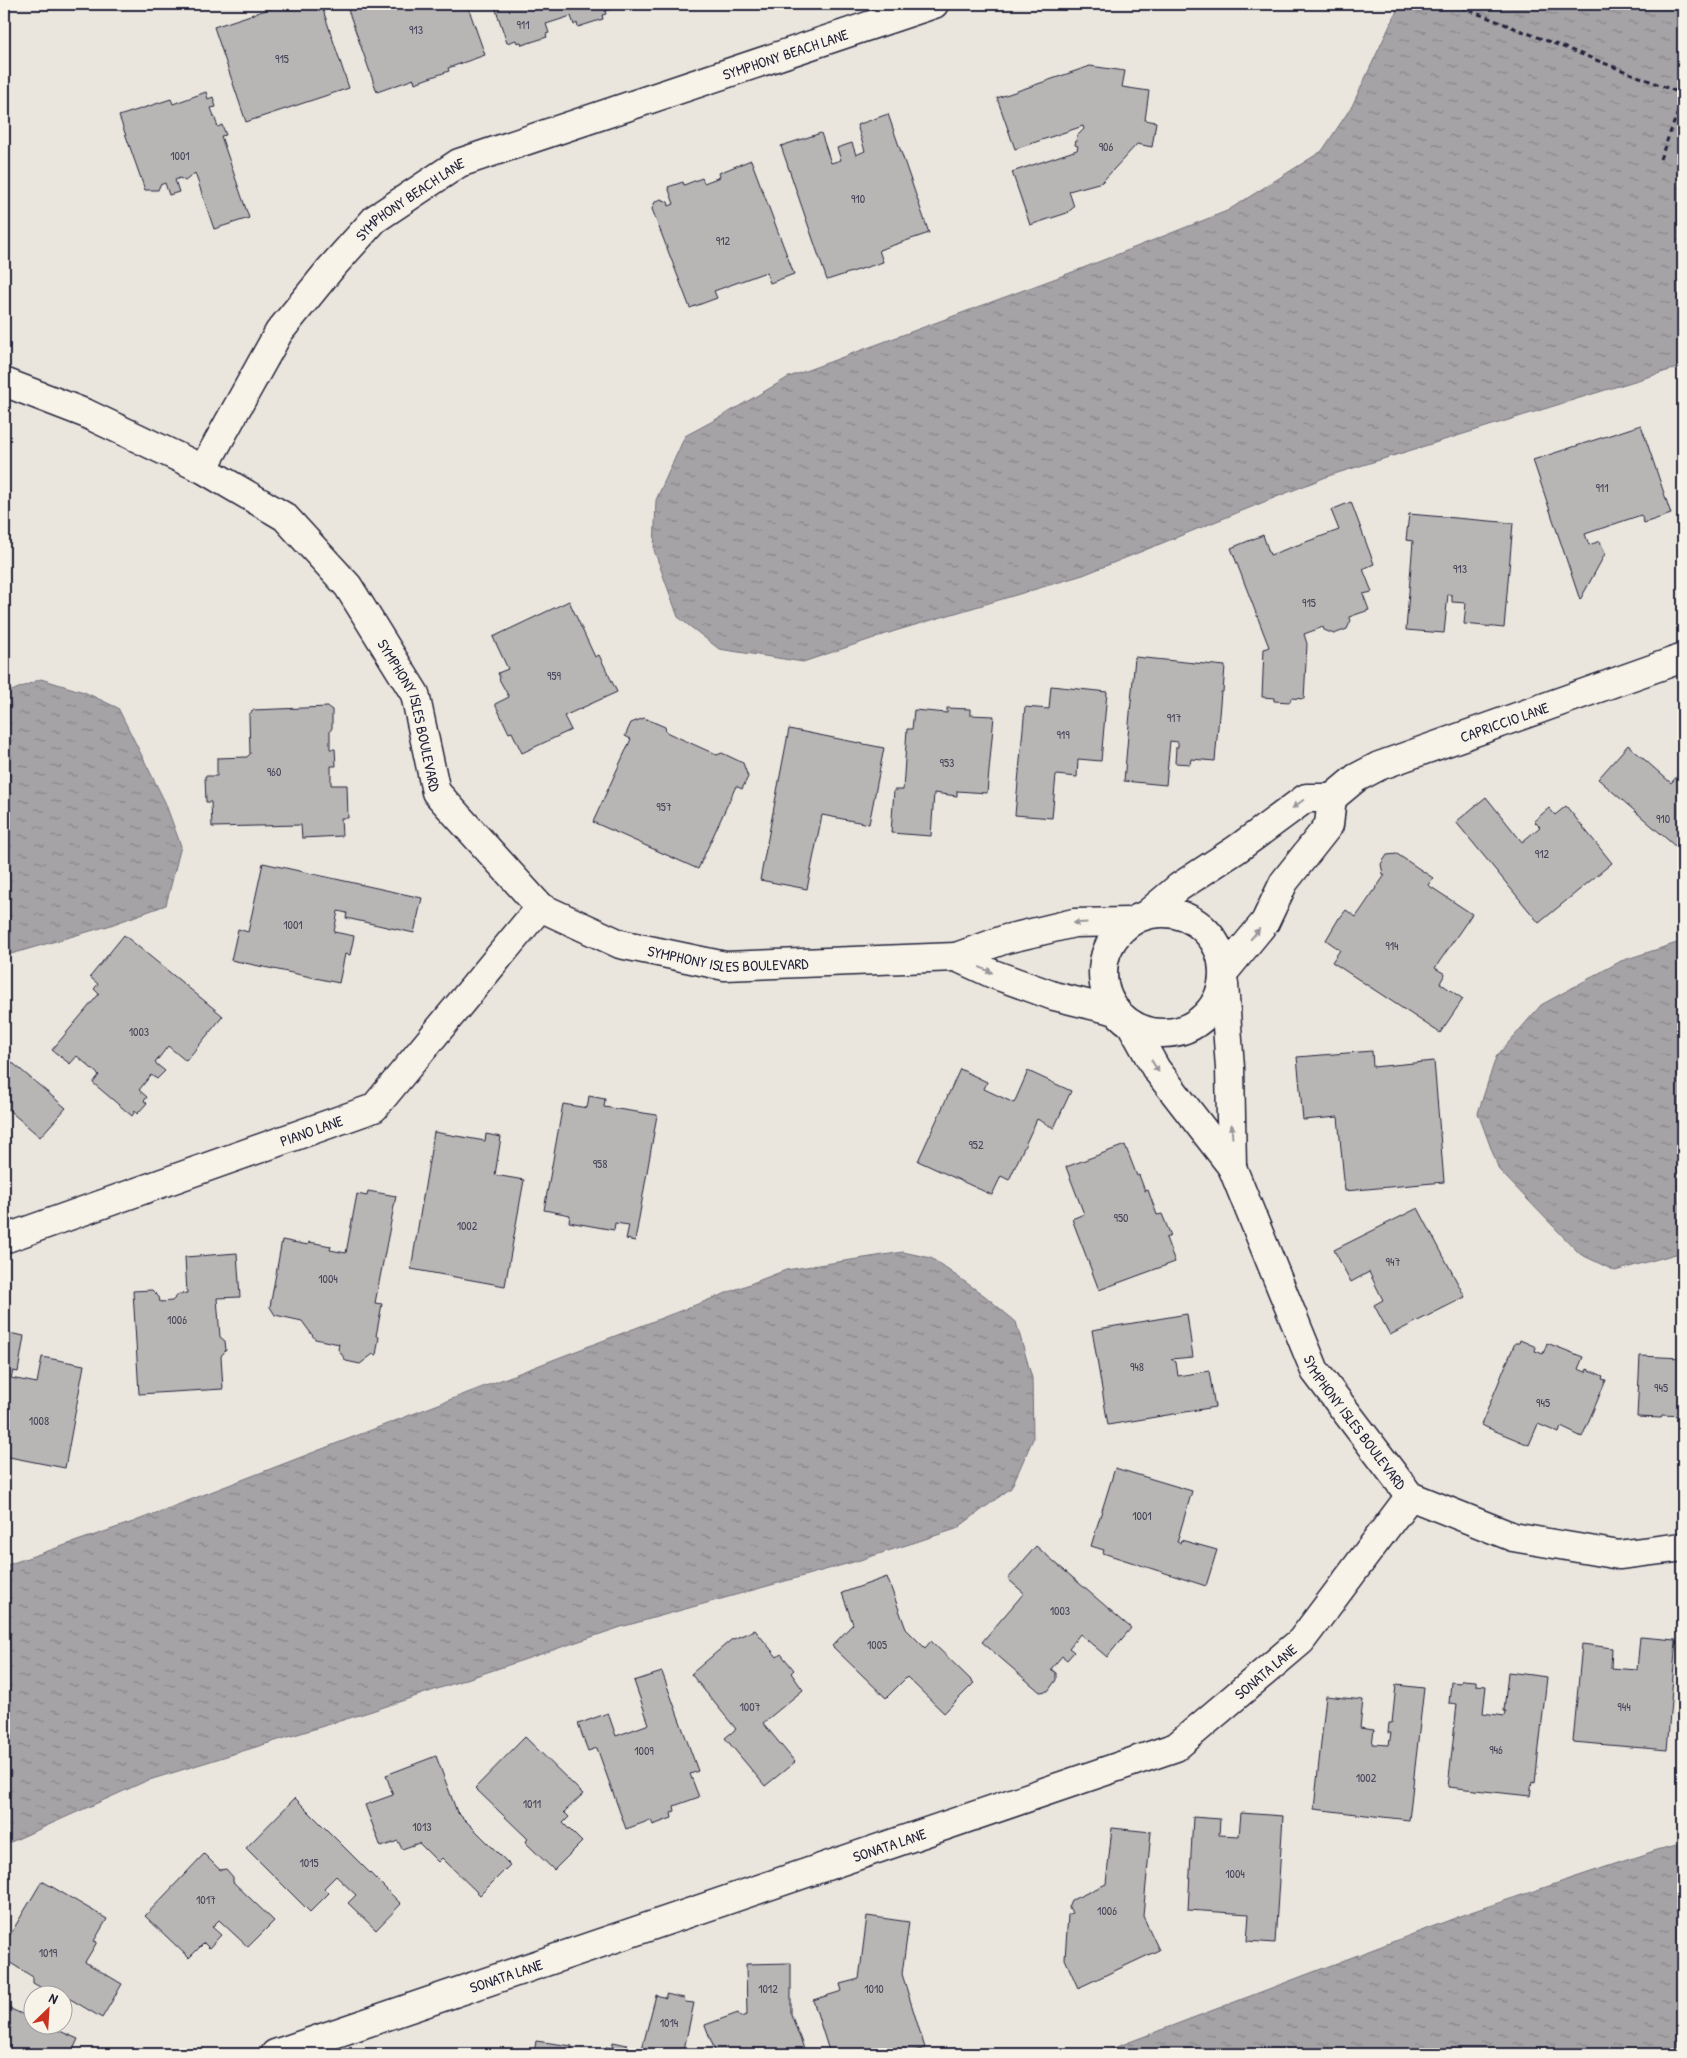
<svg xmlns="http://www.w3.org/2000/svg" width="1687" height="2058" font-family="'Patrick Hand',sans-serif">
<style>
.water{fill:url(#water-ripples);stroke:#716f7b}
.building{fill:#b8b6b5;stroke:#22223b}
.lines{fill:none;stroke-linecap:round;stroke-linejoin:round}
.minor-casing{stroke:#22223b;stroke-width:31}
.path{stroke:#22223b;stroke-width:3;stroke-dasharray:5 4;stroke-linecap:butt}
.minor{stroke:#f7f3e8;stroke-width:28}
.oneway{fill:#97959a}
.labels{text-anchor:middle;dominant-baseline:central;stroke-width:4.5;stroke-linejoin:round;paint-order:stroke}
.number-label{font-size:12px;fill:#48475a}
.street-label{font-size:15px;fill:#22223b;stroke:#f7f3e8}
</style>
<defs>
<pattern id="water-ripples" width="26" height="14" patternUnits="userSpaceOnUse" patternTransform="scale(1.25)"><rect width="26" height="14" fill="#a6a3a6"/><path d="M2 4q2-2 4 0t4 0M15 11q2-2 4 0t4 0" fill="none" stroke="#878488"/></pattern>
</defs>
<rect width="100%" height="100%" fill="#eae6de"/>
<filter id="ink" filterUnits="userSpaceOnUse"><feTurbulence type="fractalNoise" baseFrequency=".02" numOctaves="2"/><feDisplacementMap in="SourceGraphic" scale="10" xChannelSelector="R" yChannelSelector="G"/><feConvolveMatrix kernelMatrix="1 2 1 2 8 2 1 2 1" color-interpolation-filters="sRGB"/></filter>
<g filter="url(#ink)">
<g class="water">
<polygon points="1400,4 1683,4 1683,366 1331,475 1083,575 895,631 803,662 719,649 678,617 654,550 656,500 685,436 724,415 789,377 1078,270 1227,211 1322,151 1352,106"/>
<polygon points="41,679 84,692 118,708 165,802 181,846 166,905 108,926 4,956 4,694"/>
<polygon points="1683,941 1683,1252 1615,1271 1580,1254 1499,1170 1478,1113 1496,1057 1541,1005 1621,961"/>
<polygon points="903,1252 931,1258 985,1296 1016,1322 1032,1378 1033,1439 1011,1488 956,1529 857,1561 621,1627 372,1711 146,1781 4,1845 4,1566 133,1522 786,1270"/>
<polygon points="1683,1843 1683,2054 1098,2054 1471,1912 1657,1850"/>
</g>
<g class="building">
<polygon points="284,4 321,4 349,88 246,122 214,27"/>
<polygon points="346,4 467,4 485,55 448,68 449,71 415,83 414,79 377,92"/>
<polygon points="494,4 613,4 614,8 605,11 606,14 602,15 603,19 578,27 577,23 574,25 571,16 546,24 549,33 546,34 547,37 522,45 521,42 517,43 516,40 507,43"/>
<polygon points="1090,66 1125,71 1122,87 1149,91 1145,120 1156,122 1152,147 1137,144 1102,182 1069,191 1074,207 1067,213 1030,225 1012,172 1077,150 1078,146 1075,145 1077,136 1084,129 1083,126 1015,149 997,98"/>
<polygon points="206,92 208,99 213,97 216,107 211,108 218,127 222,125 226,135 221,136 249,218 214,229 195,173 185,181 180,178 175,180 179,192 169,195 165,183 160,185 158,190 145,190 119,116 171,99 173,104"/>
<polygon points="888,114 929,233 879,250 883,262 827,280 781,146 821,133 831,163 841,160 837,148 852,143 856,155 865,151 857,125"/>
<polygon points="751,160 794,274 770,283 766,272 714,291 717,298 690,308 652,209 655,202 661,199 668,202 669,206 674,204 668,187 683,182 684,185 702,178 704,183 720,177 719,173"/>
<polygon points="1641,425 1671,514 1644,523 1641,515 1585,534 1589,545 1600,541 1605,554 1580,600 1533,460"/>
<polygon points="1351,502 1374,564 1363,569 1372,592 1363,594 1369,610 1349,617 1351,620 1347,629 1334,634 1324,630 1323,627 1304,634 1307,644 1304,699 1291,698 1290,702 1274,701 1274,698 1262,697 1264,649 1269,647 1231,548 1263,535 1270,555 1339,530 1331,510"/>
<polygon points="1409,514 1513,523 1504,628 1464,624 1466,603 1452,602 1452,595 1448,594 1444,633 1406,630 1413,541 1406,540"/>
<polygon points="569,601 595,657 599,655 617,692 564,716 571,730 522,753 512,732 509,733 495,704 509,697 499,679 500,678 498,673 508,669 493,637"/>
<polygon points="1135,657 1225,666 1223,692 1221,692 1215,761 1191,759 1190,764 1175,763 1176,747 1178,747 1178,742 1170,741 1166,785 1124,781"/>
<polygon points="1051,686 1107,692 1101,761 1078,759 1077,777 1056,775 1052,818 1015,815 1025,707 1049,709"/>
<polygon points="328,707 332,710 332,728 330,731 330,749 335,749 336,766 331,766 331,785 347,785 348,818 341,818 342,836 302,838 301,825 212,827 211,802 206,802 205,776 217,776 217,758 247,757 250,754 249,715 253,710"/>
<polygon points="947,708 970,709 970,715 994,716 987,793 957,791 957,796 934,793 931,836 891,833 894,790 903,790 907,729 912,729 914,710 947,713"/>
<polygon points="644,718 665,727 666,732 717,755 722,753 743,763 748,777 742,789 736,786 698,869 593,822 631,739 625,736 631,723"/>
<polygon points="789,729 884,748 869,824 822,815 807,889 760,880"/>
<polygon points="1628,745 1671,783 1681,772 1678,770 1683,764 1683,853 1598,779"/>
<polygon points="1486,797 1522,842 1540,827 1534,821 1549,808 1555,815 1566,806 1612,863 1539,923 1456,822"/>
<polygon points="1397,854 1433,878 1428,885 1472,914 1435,968 1445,974 1440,983 1463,999 1440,1033 1332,962 1340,950 1326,940 1339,918 1340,918 1346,910 1356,917 1385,875 1383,874 1381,864 1387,855"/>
<polygon points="263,863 422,898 414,933 346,918 347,913 338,911 334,932 354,936 350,955 345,954 339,983 231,960 238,929 248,932"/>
<polygon points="124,935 223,1016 186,1061 168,1046 155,1063 165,1071 157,1079 151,1075 139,1090 147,1097 144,1101 147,1103 137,1114 135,1111 132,1116 93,1083 99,1075 77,1056 70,1064 52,1050 99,994 94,989 98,984 90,977"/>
<polygon points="1372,1051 1373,1067 1434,1061 1444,1182 1345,1191 1338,1117 1303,1120 1297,1057"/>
<polygon points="8,1059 66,1108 40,1137 4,1106 4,1065"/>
<polygon points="960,1069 987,1082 984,1089 1014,1103 1028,1071 1071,1091 1054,1128 1037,1119 1009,1180 1001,1176 992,1195 918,1161"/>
<polygon points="589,1096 605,1099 604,1107 657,1115 635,1241 626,1239 629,1225 615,1223 614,1230 569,1222 570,1215 544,1210 563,1104 587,1108"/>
<polygon points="434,1132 485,1141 486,1134 501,1137 495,1175 524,1180 505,1286 411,1269"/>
<polygon points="1125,1145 1137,1176 1139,1175 1145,1191 1148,1190 1157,1215 1162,1214 1171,1236 1166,1238 1175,1262 1099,1290 1072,1219 1084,1214 1066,1167"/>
<polygon points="368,1191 396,1196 375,1303 382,1304 376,1336 379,1337 376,1355 373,1354 360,1364 346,1361 338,1349 339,1344 315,1339 302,1321 275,1315 270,1307 282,1240 308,1245 309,1242 331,1246 330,1250 346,1253 357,1194 367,1196"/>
<polygon points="1418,1208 1465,1297 1390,1335 1374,1305 1383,1300 1369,1272 1351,1282 1334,1250"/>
<polygon points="237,1253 240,1297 217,1298 220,1337 225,1341 226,1350 221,1356 223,1389 139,1394 133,1291 152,1290 159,1297 160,1302 172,1301 179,1294 187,1293 185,1257"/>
<polygon points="1187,1314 1193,1357 1171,1359 1176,1362 1178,1376 1209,1371 1215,1407 1108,1425 1092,1330"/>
<polygon points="4,1332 24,1336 18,1372 13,1371 11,1378 37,1383 42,1357 84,1365 65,1468 4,1456"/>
<polygon points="1683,1333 1683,1416 1662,1415 1661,1418 1637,1417 1640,1356 1682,1358"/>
<polygon points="1520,1340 1536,1347 1535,1351 1543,1354 1547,1343 1583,1357 1578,1369 1586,1372 1587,1369 1603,1376 1602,1379 1606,1380 1582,1437 1561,1427 1559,1433 1538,1424 1529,1445 1481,1425 1515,1343 1519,1343"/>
<polygon points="1115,1468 1192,1491 1177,1542 1180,1543 1181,1540 1217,1550 1206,1586 1103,1553 1104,1550 1091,1546"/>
<polygon points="1036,1546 1131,1628 1107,1657 1080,1634 1069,1648 1074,1652 1067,1660 1062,1656 1051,1669 1056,1673 1056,1680 1048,1691 1040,1692 982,1642 1024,1593 1008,1579"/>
<polygon points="887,1577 906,1629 925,1648 931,1641 974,1683 944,1713 907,1677 886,1698 832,1646 853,1624 842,1593"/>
<polygon points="755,1630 777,1657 781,1654 794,1670 791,1673 803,1690 763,1723 795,1762 765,1786 725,1738 736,1729 691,1674 731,1640"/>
<polygon points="1640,1637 1676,1640 1667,1750 1573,1742 1582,1644 1612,1648 1611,1668 1637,1670"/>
<polygon points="662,1672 698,1771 690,1774 699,1797 674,1806 675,1811 671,1813 672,1818 653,1825 651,1820 626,1829 597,1748 588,1751 578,1724 608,1713 616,1736 649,1724 634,1681"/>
<polygon points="1508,1672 1547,1677 1535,1783 1532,1782 1530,1796 1448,1787 1457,1704 1449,1703 1451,1682 1461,1683 1462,1680 1476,1681 1476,1685 1486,1686 1483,1713 1505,1716 1506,1711 1504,1711"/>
<polygon points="1396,1685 1424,1688 1409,1820 1314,1809 1326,1696 1363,1700 1360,1728 1374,1730 1372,1744 1389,1745 1391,1733 1388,1733 1389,1723 1392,1723"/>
<polygon points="525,1737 583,1794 564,1812 569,1817 563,1823 582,1842 554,1870 525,1842 528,1839 475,1788"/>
<polygon points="436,1756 457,1812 510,1865 480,1895 442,1858 438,1862 419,1843 402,1849 398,1841 381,1847 365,1805 393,1795 386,1775"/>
<polygon points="295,1798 401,1904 376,1930 348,1903 356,1895 336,1876 324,1888 329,1893 310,1912 246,1848"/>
<polygon points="1241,1813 1283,1816 1275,1943 1247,1941 1249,1914 1188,1910 1193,1817 1220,1819 1219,1835 1239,1836"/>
<polygon points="1112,1828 1151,1832 1143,1916 1159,1950 1078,1988 1065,1959 1068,1915 1072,1913 1069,1907 1072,1900 1106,1884"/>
<polygon points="204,1854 220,1870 226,1869 233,1877 233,1882 274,1921 248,1947 219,1920 212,1927 221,1935 209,1948 204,1943 189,1958 145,1916"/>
<polygon points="42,1881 107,1919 94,1941 97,1942 85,1962 122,1984 102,2018 52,1988 47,1991 33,1983 33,1977 4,1959 4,1945"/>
<polygon points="867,1916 909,1922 902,1974 925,2048 905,2054 830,2054 813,2000 842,1991 840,1984 859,1979"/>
<polygon points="791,1963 791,2014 806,2054 706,2054 715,2051 705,2025 738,2013 740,2017 747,2015 746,1964"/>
<polygon points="666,1994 684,1998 685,2002 694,2003 683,2054 605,2054 606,2047 612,2048 613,2042 627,2045 623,2051 627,2048 643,2054 646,2050 642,2049 656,1995 666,1998"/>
<polygon points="4,2006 31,2018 29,2023 32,2026 48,2026 78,2039 71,2054 4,2054"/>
<polygon points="536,2041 572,2046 571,2054 534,2054"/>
</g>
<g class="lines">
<defs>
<g id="minor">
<path id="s1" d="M4,382L87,414L203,469L285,517L348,586L415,694L436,792L540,907L620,944L725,966L956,957"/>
<path id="s2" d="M203,469L279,332L331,268L375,219L459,163L934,4"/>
<path id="s3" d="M1332,798L1356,778L1379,766L1683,658"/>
<circle cx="1163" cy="973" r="60"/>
<polyline points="1147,914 1179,887 1237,849 1306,798 1332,798 1329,825 1284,882 1265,922 1224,972"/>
<polyline points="1116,1011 1054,996 993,974 956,957 1006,939 1074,923 1129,922"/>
<polyline points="1131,1024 1156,1069 1232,1167 1230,1068 1224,984"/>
<path id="s4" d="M1232,1167L1315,1371L1410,1496L1513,1537L1619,1555L1683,1547"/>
<path id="s5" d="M4,1239L374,1108L540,907"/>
<path id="s6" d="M275,2054L1176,1747L1301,1641L1410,1496"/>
</g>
</defs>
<use href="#minor" class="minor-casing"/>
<g class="path">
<polyline points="1453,4 1683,94"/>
<polyline points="1660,159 1683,99"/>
</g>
<use href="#minor" class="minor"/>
</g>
<defs><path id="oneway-solid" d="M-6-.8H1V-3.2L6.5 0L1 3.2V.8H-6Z" transform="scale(1.25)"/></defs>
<g class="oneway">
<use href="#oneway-solid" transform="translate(1298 804) rotate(143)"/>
<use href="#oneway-solid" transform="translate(1080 923) rotate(177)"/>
<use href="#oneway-solid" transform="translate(1255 934) rotate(-50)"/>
<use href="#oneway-solid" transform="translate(986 970) rotate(24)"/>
<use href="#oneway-solid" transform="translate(1155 1066) rotate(58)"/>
<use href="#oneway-solid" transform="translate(1232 1131) rotate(-93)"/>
</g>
</g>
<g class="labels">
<g class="number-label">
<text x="523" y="24">911</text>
<text x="416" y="29">913</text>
<text x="282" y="58">915</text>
<text x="1106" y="146">906</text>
<text x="180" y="155">1001</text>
<text x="858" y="198">910</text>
<text x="723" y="240">912</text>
<text x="1602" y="487">911</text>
<text x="1460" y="568">913</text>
<text x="1309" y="602">915</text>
<text x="554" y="675">959</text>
<text x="1174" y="717">917</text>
<text x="1063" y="734">919</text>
<text x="947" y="762">953</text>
<text x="274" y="771">960</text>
<text x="664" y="806">957</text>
<text x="1663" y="818">910</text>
<text x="1542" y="853">912</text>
<text x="293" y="924">1001</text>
<text x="1392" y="945">914</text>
<text x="139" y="1031">1003</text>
<text x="976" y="1144">952</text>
<text x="600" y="1163">958</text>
<text x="1121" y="1217">950</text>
<text x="467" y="1225">1002</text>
<text x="1393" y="1261">947</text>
<text x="328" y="1278">1004</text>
<text x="177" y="1319">1006</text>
<text x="1137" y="1366">948</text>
<text x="1661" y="1387">945</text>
<text x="1543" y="1402">945</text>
<text x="39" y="1420">1008</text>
<text x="1142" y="1515">1001</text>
<text x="1060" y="1610">1003</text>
<text x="877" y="1644">1005</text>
<text x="750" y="1706">1007</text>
<text x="1624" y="1706">944</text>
<text x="1496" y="1749">946</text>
<text x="644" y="1750">1009</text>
<text x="1366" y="1777">1002</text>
<text x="532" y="1803">1011</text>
<text x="422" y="1826">1013</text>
<text x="309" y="1862">1015</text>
<text x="1235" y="1873">1004</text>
<text x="206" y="1899">1017</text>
<text x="1107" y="1910">1006</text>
<text x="48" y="1952">1019</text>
<text x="768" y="1988">1012</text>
<text x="874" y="1988">1010</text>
<text x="669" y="2022">1014</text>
</g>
<g class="street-label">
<text stroke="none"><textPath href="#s2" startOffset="750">SYMPHONY BEACH LANE</textPath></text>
<text stroke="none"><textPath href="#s2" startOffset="345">SYMPHONY BEACH LANE</textPath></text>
<text stroke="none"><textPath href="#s1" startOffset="551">SYMPHONY ISLES BOULEVARD</textPath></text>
<text stroke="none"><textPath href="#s3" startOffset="190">CAPRICCIO LANE</textPath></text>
<text stroke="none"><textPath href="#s1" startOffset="986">SYMPHONY ISLES BOULEVARD</textPath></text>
<text stroke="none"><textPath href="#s5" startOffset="326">PIANO LANE</textPath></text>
<text stroke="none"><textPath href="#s4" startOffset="285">SYMPHONY ISLES BOULEVARD</textPath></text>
<text stroke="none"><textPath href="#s6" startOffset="1069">SONATA LANE</textPath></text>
<text stroke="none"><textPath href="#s6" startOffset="649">SONATA LANE</textPath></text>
<text stroke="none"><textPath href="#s6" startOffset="244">SONATA LANE</textPath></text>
</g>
</g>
<rect width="1687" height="2058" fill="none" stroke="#f7f3e8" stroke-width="20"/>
<rect x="10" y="10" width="1667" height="2038" fill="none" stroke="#22223b" stroke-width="2" filter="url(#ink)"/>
<g transform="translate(48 2010) rotate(25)"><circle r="24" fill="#f7f3e8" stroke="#a29fa3"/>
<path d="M0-4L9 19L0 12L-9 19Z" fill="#c8321e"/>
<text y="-8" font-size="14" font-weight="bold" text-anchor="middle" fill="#22223b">N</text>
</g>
</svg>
